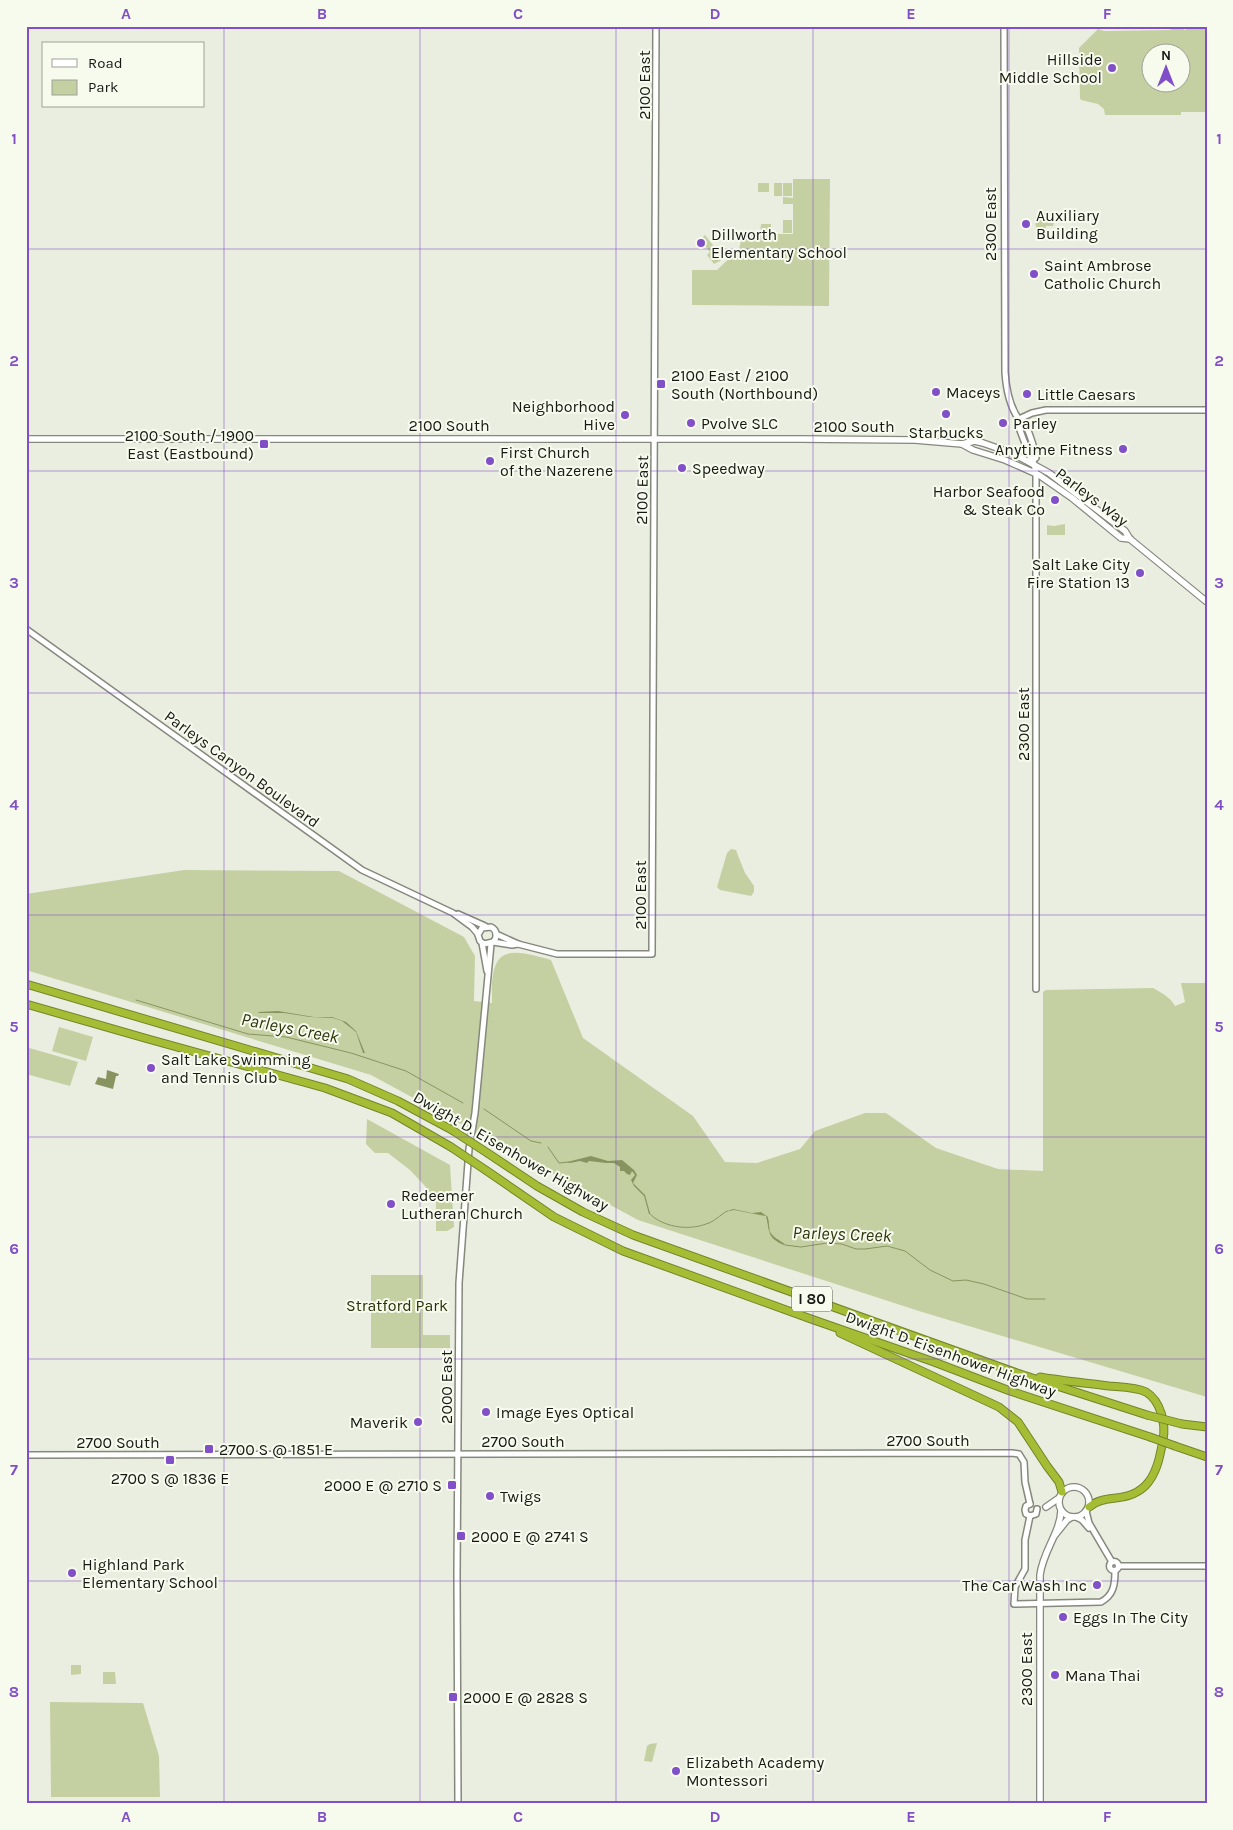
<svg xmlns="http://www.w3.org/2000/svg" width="1233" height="1830" font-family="Karla,sans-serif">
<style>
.green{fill:#c4d0a2;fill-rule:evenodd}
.water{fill:#889460}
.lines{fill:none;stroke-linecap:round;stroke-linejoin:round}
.stream{stroke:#889460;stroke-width:1}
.tertiary-casing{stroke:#85887c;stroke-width:8}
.secondary-casing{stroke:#85887c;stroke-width:8}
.motorway-casing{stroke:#748429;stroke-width:9}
.tertiary{stroke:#fff;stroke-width:5}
.secondary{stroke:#fff;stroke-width:5.5}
.motorway{stroke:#a5bd35;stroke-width:7}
.motorway-bridge-casing{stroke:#748429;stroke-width:9;stroke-linecap:butt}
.motorway-bridge{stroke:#a5bd35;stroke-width:7}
.grid{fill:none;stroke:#814fc7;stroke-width:1;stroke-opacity:0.55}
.poi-dot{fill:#814fc7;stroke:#f7fbee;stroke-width:2}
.labels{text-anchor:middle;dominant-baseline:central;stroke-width:4;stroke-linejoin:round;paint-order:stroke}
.shield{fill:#f7fbee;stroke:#5b5d55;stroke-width:1}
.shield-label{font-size:15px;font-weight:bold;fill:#181914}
.poi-label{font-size:16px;fill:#181914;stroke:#f7fbee;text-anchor:start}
.street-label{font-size:16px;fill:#181914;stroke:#f7fbee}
.park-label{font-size:16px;fill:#293107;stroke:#f7fbee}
.water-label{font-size:18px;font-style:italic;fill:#2e360c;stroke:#f7fbee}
.neatline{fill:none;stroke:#814fc7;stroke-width:2}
.grid-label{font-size:16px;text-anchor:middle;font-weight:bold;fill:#814fc7}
</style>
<rect width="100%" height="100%" fill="#eaeee1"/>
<g class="green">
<path d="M1171,26H1184V30H1186V26H1207V112H1181V115H1105L1104,109L1098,104L1081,100L1080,98L1079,48L1098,29L1104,31L1171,30ZM1180,52V82H1150V52Z"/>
<polygon points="793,179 830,179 829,306 692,305 692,270 717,270 739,249 741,241 750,234 760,234 761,224 771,224 771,234 793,234 793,204 783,204 783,197 793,198"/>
<rect x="758" y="183" width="11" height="9"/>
<rect x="774" y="183" width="8" height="13"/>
<rect x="783" y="183" width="9" height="13"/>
<polygon points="1043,213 1056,213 1053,226 1046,226 1045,230 1036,230 1035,217 1043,215"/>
<rect x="783" y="220" width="9" height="13"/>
<polygon points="705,235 715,248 718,246 725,254 720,261 714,264 707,255 710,252 700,240"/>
<polygon points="1065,524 1065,535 1047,535 1047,525 1054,526"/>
<polygon points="731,849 736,850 737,853 745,873 754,886 754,892 751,896 720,890 717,887 727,853"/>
<path d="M184,870L339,871L464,937L475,956L474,1001L492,1003C492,988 489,954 512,953C524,952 539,957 551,960L583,1038L693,1116L725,1162L757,1163L800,1149L815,1131L865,1113H886L936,1148L998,1169L1043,1171V992L1046,990L1153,988C1162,993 1170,997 1175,1006L1185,1002L1181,983H1207V1397L922,1312L638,1220L371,1075L26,970V894Z"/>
<polygon points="59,1027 93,1037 86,1061 52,1051"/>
<polygon points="26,1047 78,1062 70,1086 26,1074"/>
<polygon points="367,1119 450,1165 454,1227 447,1231 436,1231 436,1203 425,1186 410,1170 388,1153 375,1153 366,1144"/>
<polygon points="371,1275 423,1275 423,1335 450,1335 450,1348 371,1348"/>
<polygon points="71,1665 81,1665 81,1674 71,1675"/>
<polygon points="103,1672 115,1672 116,1684 103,1684"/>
<polygon points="50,1702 143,1703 159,1756 160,1797 51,1797"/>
<polygon points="657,1743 652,1762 644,1761 647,1746 650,1744"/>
</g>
<g class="water">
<polygon points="278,1011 314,1017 332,1017 346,1022 356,1031 365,1053 363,1053 356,1032 342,1021 333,1018 310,1017 284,1013 259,1013 258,1012"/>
<polygon points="107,1070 119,1074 118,1076 116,1076 113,1089 95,1084 98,1077 106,1079"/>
<polygon points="591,1156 608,1161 622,1160 634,1170 637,1175 633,1183 645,1195 650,1213 649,1214 644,1196 634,1186 631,1180 635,1175 632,1171 630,1175 627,1174 624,1171 620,1171 620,1167 614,1163 606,1163 589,1161 587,1163 580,1161 570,1163 567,1162"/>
<path d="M733,1209L752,1213L761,1212L768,1217C768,1234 771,1235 785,1244L784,1245C767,1238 770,1232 766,1216L734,1210L725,1212Z"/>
</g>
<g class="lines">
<g class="stream">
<polyline points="136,1000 248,1034 286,1037 351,1053 406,1071 463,1103"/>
<polyline points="484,1109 531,1141 541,1143"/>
<polyline points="548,1147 559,1163 569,1162"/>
<path d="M649,1213C662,1227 688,1231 706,1224C714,1222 720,1215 727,1211"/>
<polyline points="768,1220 769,1229"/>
<polyline points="785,1245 801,1247 827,1243 842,1244 856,1249 865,1249 887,1246 905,1251 930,1270 953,1281 966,1280 984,1284 1027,1299 1045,1299"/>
</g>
<defs>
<g id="tertiary">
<path d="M1004,26L1005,372C1006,387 1009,405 1018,418C1020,420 1023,421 1024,423C1029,430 1035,450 1036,458L1033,460"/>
<polyline points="1019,419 1018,425 1030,457 1033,460 1036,473 1036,989"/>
<polyline points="1019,419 1032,413 1046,410 1207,410"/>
<polyline points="26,629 362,870 453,913 472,927 478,934"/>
<polyline points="458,914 485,926"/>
<polyline points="496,934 518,944 557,954 652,954 656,26"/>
<path d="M493,942C498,937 497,930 491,927L482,928L478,935L480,941L484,944L493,942L512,945L518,944"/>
<polyline points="482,943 487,971"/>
<polyline points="26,1455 1012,1453 1019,1454 1024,1462 1025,1482 1030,1504"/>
<polyline points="1030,1504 1026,1506 1025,1510 1026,1514 1030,1516"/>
<polyline points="1086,1511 1089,1523 1112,1562"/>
<path d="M1030,1516L1025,1540V1569L1015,1587L1014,1604L1101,1602C1114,1595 1115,1584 1115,1571"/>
<polyline points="1030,1516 1036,1514 1037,1509"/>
<polyline points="1076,1517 1082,1520 1089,1528"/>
<circle cx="1114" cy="1566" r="4.5"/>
<polyline points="1119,1566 1207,1566"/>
<polyline points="458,1804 457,1575 459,1283 469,1149 475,1113 491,944"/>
</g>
<g id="secondary">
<polyline points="26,439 800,439 915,440 962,444 975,441 983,443 1014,454 1049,473 1125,531 1130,539 1207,602"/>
<polyline points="962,444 973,450 1005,460 1039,475 1072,498 1121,538 1130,539"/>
<circle cx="1074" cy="1502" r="15"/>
<polyline points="1046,1507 1059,1498"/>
<polyline points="1055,1535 1067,1520 1072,1517"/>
<path d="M1040,1804V1575C1043,1551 1060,1533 1061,1511"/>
</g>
<g id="motorway">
<polyline points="26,984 348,1079 398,1101 452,1130"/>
<polyline points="26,1004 148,1039 325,1088 392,1113 451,1147"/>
<polyline points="489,1154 537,1186 583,1212 633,1235 1017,1373 1147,1415"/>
<polyline points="487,1171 554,1217 623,1251 811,1319 934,1362 1010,1391 1150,1437"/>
<polyline points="840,1333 999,1407 1018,1422 1047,1466 1059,1482 1062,1492"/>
<path d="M1040,1377C1063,1381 1086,1383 1109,1386C1120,1387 1136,1387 1146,1392C1161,1401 1166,1424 1163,1440C1160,1456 1157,1474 1145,1486C1126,1504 1105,1493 1089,1507"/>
<polyline points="1182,1424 1207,1427"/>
<polyline points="1175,1446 1207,1457"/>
</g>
</defs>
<use href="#tertiary" class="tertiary-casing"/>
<use href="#secondary" class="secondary-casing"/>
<use href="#motorway" class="motorway-casing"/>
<use href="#tertiary" class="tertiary"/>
<use href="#secondary" class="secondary"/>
<use href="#motorway" class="motorway"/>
<defs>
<g id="motorway-bridge">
<polyline points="452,1130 489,1154"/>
<polyline points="451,1147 487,1171"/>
<polyline points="1147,1415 1182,1424"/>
<polyline points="1150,1437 1175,1446"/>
</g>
</defs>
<use href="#motorway-bridge" class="motorway-bridge-casing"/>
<use href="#motorway-bridge" class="motorway-bridge"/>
</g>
<path class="grid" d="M224,26V1804M420,26V1804M616,26V1804M813,26V1804M1009,26V1804M26,249H1207M26,471H1207M26,693H1207M26,915H1207M26,1137H1207M26,1359H1207M26,1581H1207"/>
<g class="poi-dot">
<circle cx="1112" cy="68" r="5"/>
<circle cx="1026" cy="224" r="5"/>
<circle cx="701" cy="243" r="5"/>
<circle cx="1034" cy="274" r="5"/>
<rect x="656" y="379" width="10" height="10" rx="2.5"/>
<circle cx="936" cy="392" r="5"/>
<circle cx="1027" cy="394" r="5"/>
<circle cx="946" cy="414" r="5"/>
<circle cx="625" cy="415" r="5"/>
<circle cx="691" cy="423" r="5"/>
<circle cx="1003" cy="423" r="5"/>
<rect x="259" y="439" width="10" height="10" rx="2.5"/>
<circle cx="1123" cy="449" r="5"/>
<circle cx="490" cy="461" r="5"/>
<circle cx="682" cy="468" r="5"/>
<circle cx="1055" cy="500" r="5"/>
<circle cx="1140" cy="573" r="5"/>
<circle cx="151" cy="1068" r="5"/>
<circle cx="391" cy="1204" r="5"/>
<circle cx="486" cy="1412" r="5"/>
<circle cx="418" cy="1422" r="5"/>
<rect x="204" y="1444" width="10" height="10" rx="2.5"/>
<rect x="165" y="1455" width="10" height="10" rx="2.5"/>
<rect x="447" y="1480" width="10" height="10" rx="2.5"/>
<circle cx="490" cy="1496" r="5"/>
<rect x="456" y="1531" width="10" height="10" rx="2.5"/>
<circle cx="72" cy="1573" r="5"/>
<circle cx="1097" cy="1585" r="5"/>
<circle cx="1063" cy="1617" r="5"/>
<circle cx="1055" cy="1675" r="5"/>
<rect x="448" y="1692" width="10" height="10" rx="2.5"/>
<circle cx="676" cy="1771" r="5"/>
</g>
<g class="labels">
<rect class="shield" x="792" y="1286.5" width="40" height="25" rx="4"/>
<g class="shield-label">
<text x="812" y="1299">I 80</text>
</g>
<g class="poi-label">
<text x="1102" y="59" text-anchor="end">Hillside<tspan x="1102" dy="18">Middle School</tspan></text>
<text x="1036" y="215">Auxiliary<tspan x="1036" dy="18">Building</tspan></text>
<text x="711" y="234">Dillworth<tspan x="711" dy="18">Elementary School</tspan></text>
<text x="1044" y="265">Saint Ambrose<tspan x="1044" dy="18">Catholic Church</tspan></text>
<text x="671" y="375">2100 East / 2100<tspan x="671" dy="18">South (Northbound)</tspan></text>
<text x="946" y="392">Maceys</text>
<text x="1037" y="394">Little Caesars</text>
<text x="615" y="406" text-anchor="end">Neighborhood<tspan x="615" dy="18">Hive</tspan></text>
<text x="701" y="423">Pvolve SLC</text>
<text x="1013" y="423">Parley</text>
<text x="946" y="432" text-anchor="middle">Starbucks</text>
<text x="254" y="435" text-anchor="end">2100 South / 1900<tspan x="254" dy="18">East (Eastbound)</tspan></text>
<text x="1113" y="449" text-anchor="end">Anytime Fitness</text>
<text x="500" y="452">First Church<tspan x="500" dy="18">of the Nazerene</tspan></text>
<text x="692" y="468">Speedway</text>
<text x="1045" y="491" text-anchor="end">Harbor Seafood<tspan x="1045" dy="18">&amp; Steak Co</tspan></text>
<text x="1130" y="564" text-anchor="end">Salt Lake City<tspan x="1130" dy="18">Fire Station 13</tspan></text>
<text x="161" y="1059">Salt Lake Swimming<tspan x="161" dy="18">and Tennis Club</tspan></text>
<text x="401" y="1195">Redeemer<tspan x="401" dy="18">Lutheran Church</tspan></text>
<text x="496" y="1412">Image Eyes Optical</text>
<text x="408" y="1422" text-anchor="end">Maverik</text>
<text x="219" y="1449">2700 S @ 1851 E</text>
<text x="170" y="1478" text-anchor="middle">2700 S @ 1836 E</text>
<text x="442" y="1485" text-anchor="end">2000 E @ 2710 S</text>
<text x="500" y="1496">Twigs</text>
<text x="471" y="1536">2000 E @ 2741 S</text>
<text x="82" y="1564">Highland Park<tspan x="82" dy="18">Elementary School</tspan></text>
<text x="1087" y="1585" text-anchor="end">The Car Wash Inc</text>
<text x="1073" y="1617">Eggs In The City</text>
<text x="1065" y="1675">Mana Thai</text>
<text x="463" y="1697">2000 E @ 2828 S</text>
<text x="686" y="1762">Elizabeth Academy<tspan x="686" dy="18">Montessori</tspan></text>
</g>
<g class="street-label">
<text transform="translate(644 85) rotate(-90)">2100 East</text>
<text transform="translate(990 224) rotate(-90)">2300 East</text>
<text x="449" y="425">2100 South</text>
<text x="854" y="426">2100 South</text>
<text transform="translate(642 490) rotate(-89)">2100 East</text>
<text transform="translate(1092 497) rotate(37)">Parleys Way</text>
<text transform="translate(1023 724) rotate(-90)">2300 East</text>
<text transform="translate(242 769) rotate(36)">Parleys Canyon Boulevard</text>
<text transform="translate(640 895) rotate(-90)">2100 East</text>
<text transform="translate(511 1151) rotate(30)">Dwight D. Eisenhower Highway</text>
<text transform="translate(951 1354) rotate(20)">Dwight D. Eisenhower Highway</text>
<text transform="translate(446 1387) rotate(-90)">2000 East</text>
<text x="928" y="1440">2700 South</text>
<text x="523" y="1441">2700 South</text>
<text x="118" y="1442">2700 South</text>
<text transform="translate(1026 1669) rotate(-90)">2300 East</text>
</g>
<g class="park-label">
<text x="397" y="1305">Stratford Park</text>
</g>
<g class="water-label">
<text transform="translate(290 1028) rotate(11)">Parleys Creek</text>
<text transform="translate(842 1234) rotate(2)">Parleys Creek</text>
</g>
</g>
<rect width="1233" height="1830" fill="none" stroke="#f7fbee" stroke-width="55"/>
<rect x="42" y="42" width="162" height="65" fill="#f7fbee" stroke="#9ea197"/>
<rect x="52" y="59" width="25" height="8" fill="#ffffff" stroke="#9ea197"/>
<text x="88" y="68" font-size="15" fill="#181914">Road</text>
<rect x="52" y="80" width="25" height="15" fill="#c4d0a2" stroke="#9ea197"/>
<text x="88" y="92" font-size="15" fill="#181914">Park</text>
<g transform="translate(1166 68)"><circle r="24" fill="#f7fbee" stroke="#9ea197"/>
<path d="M0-4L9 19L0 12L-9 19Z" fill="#814fc7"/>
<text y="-8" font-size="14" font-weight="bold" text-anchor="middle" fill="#181914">N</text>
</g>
<rect x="28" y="28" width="1178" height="1774" class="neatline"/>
<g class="grid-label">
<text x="126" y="19">A</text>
<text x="322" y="19">B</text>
<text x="518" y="19">C</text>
<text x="715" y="19">D</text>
<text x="911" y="19">E</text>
<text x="1107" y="19">F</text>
<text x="14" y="144">1</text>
<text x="1219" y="144">1</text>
<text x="14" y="366">2</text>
<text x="1219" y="366">2</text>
<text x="14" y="588">3</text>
<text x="1219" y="588">3</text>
<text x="14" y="810">4</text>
<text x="1219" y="810">4</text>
<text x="14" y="1032">5</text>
<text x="1219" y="1032">5</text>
<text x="14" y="1254">6</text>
<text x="1219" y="1254">6</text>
<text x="14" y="1475">7</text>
<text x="1219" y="1475">7</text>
<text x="14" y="1697">8</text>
<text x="1219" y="1697">8</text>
<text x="126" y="1822">A</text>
<text x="322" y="1822">B</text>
<text x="518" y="1822">C</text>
<text x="715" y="1822">D</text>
<text x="911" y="1822">E</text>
<text x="1107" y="1822">F</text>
</g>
</svg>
